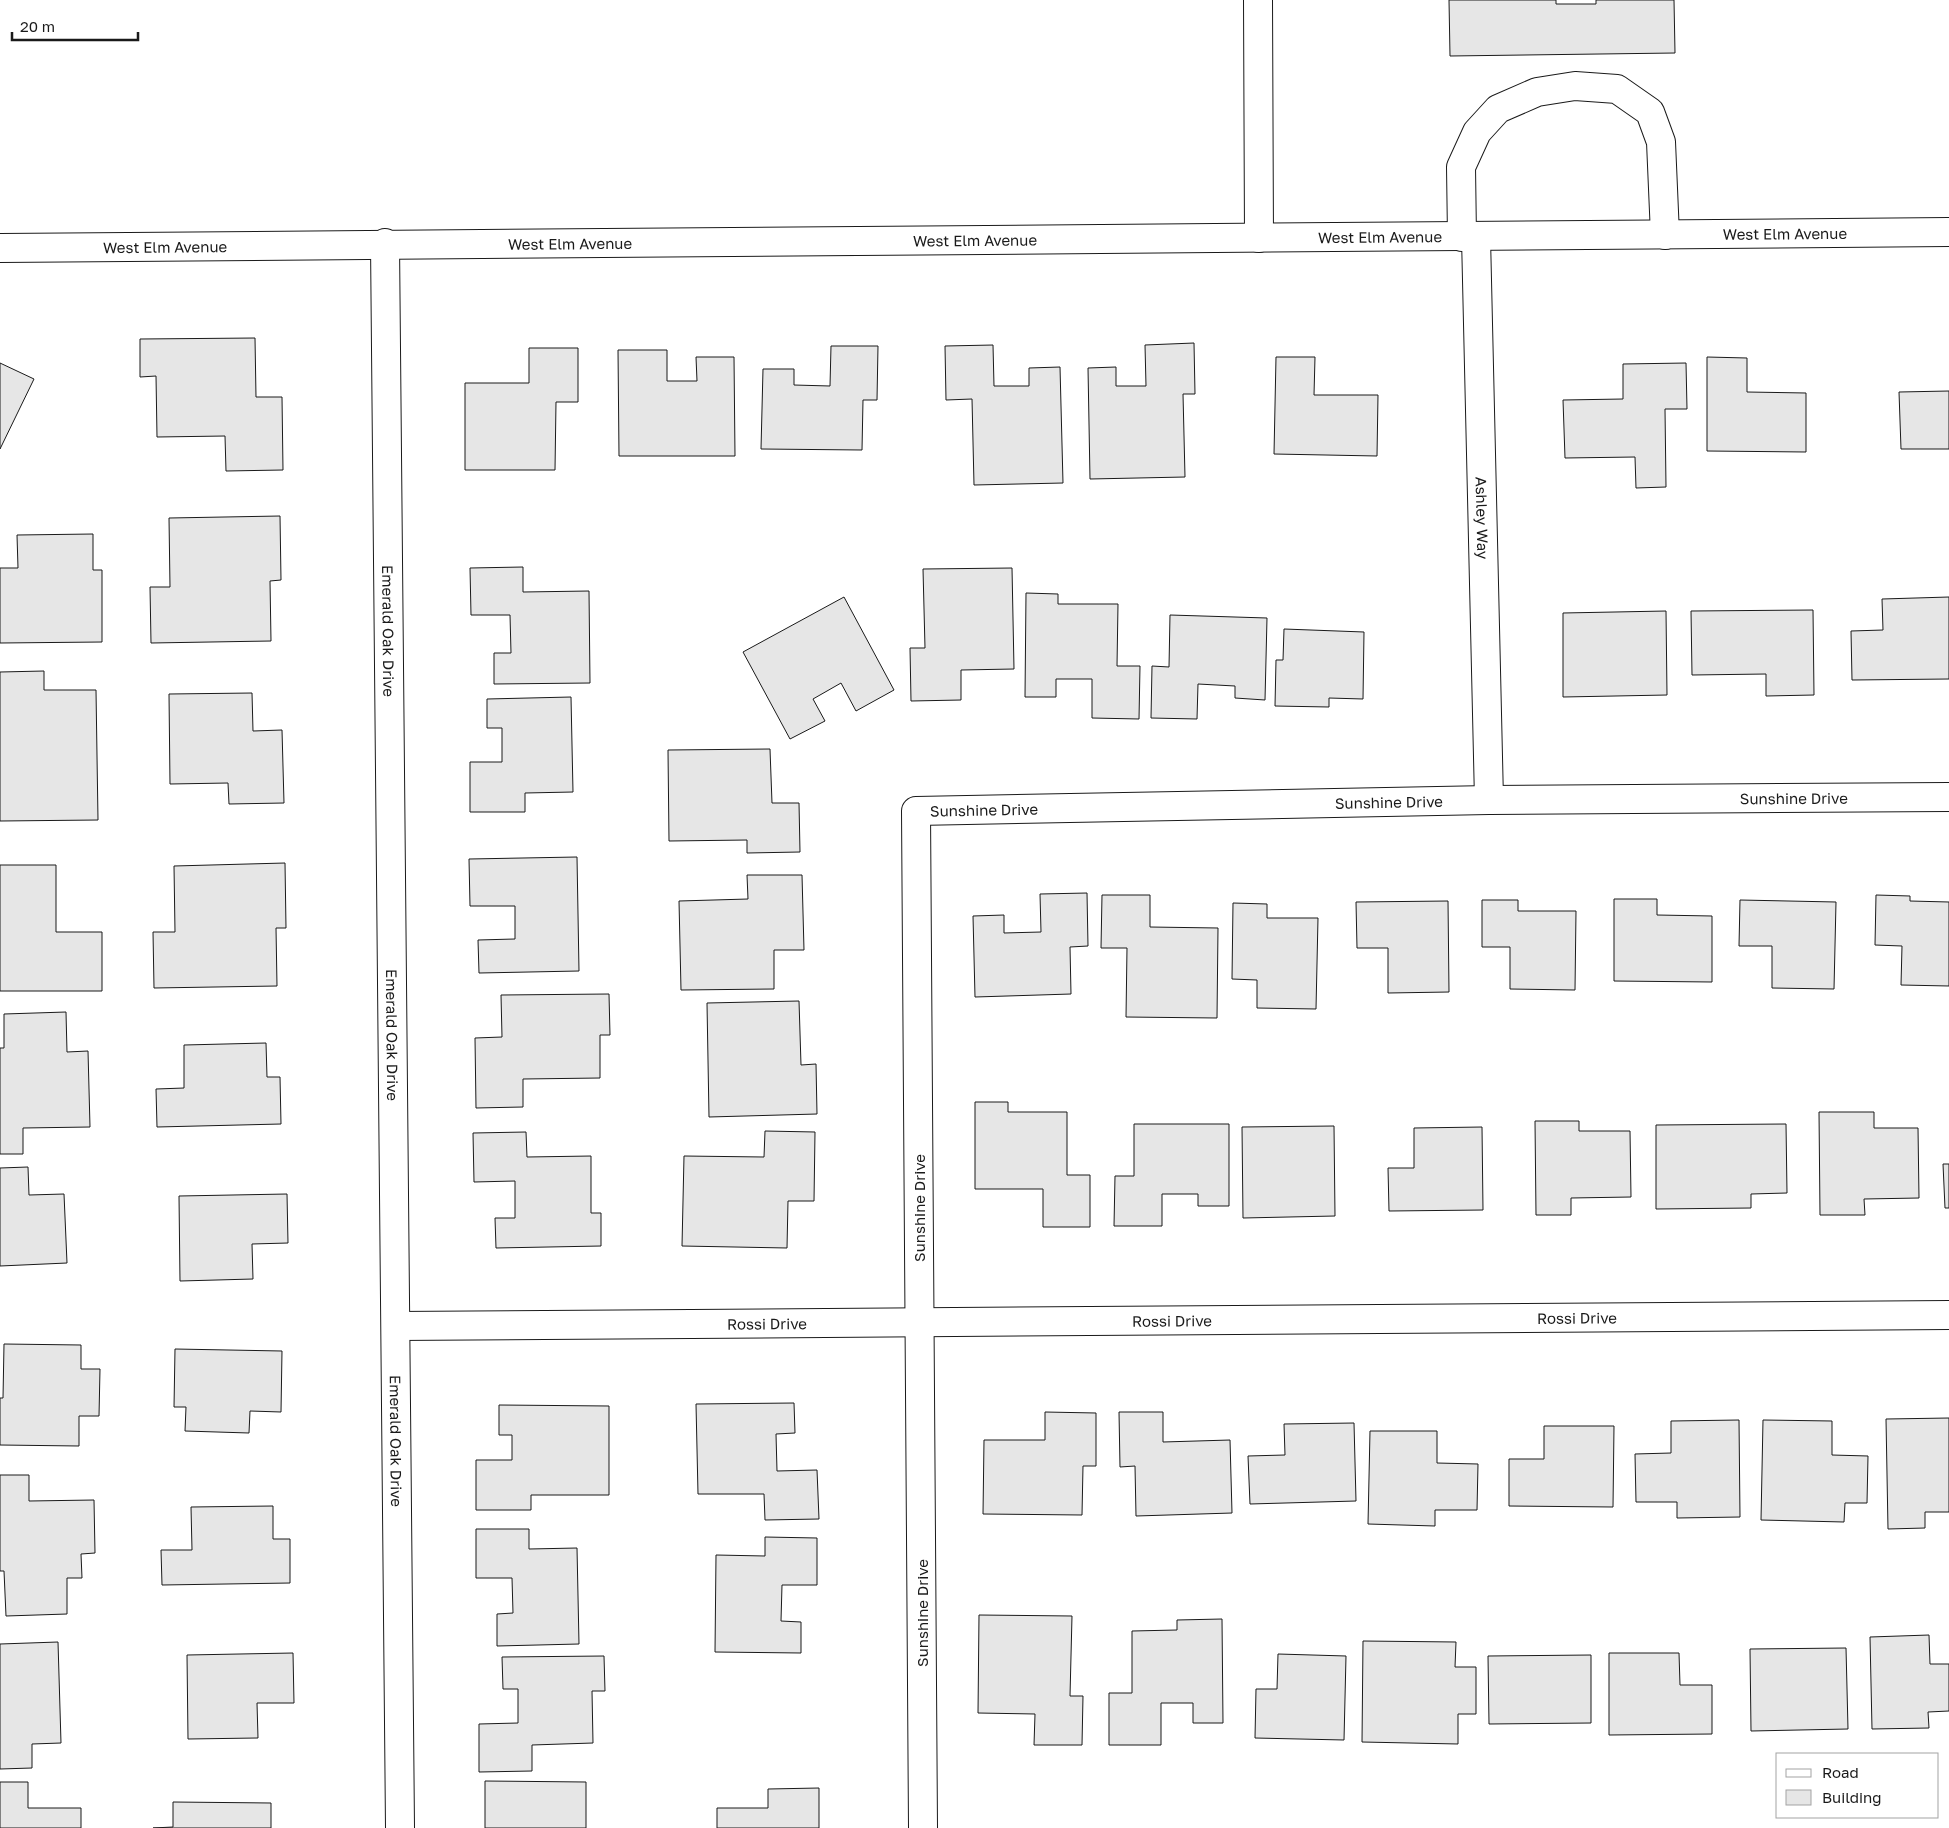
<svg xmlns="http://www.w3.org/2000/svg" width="1949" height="1828" font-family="'Golos Text',sans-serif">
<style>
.building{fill:#e6e6e6;stroke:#1a1a1a}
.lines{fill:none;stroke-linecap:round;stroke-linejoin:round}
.minor-casing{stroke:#1a1a1a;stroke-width:30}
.minor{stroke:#fff;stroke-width:28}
.labels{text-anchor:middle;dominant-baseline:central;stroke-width:4;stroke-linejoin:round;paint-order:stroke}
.street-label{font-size:15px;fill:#1a1a1a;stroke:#fff}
</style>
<rect width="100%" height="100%" fill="#fff"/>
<g class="building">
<polygon points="1449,0 1556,0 1556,4 1596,4 1596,0 1674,0 1675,53 1450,56"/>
<polygon points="255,338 256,397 282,397 283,470 226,471 225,436 157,437 156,376 140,377 140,339"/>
<polygon points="1194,343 1195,394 1183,394 1185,477 1090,479 1088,368 1116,367 1116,386 1146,386 1145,345"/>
<polygon points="993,345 994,386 1029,386 1029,368 1060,367 1063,483 974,485 972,399 946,400 945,346"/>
<polygon points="831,346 878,346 877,400 863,400 862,450 761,449 763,369 794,369 794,385 830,386"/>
<polygon points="529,348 578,348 578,402 556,402 555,470 465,470 465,383 529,383"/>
<polygon points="618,350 667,350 667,381 697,381 696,357 734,357 735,456 619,456"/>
<polygon points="1276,357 1315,357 1314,395 1378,395 1377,456 1274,454"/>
<polygon points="1707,357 1747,358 1747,392 1806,393 1806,452 1707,451"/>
<polygon points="0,363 34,379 0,449"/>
<polygon points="1686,363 1687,409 1665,409 1666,487 1636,488 1635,457 1565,458 1563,400 1623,399 1623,364"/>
<polygon points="1949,391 1949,449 1901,449 1899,392"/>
<polygon points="280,516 281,580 270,581 271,641 151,643 150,587 170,587 169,518"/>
<polygon points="93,534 93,570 102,570 102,642 0,643 0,568 18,568 17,535"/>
<polygon points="523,567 523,592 589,591 590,683 494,684 494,653 511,653 510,615 471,615 470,568"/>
<polygon points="1012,568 1014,669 961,670 961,700 911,701 910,648 925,648 923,569"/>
<polygon points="1026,593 1058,594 1058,604 1118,604 1117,666 1140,666 1139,719 1092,718 1092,679 1056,679 1056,697 1025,697"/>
<polygon points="844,597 894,690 856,711 841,683 813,699 825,721 790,739 743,652"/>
<polygon points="1949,597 1949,679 1852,680 1851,631 1883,630 1882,599"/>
<polygon points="1813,610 1814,695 1766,696 1766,674 1692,675 1691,611"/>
<polygon points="1666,611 1667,695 1563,697 1563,613"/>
<polygon points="1170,615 1267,618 1265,700 1235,698 1235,686 1198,684 1197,719 1151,718 1152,666 1169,667"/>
<polygon points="1284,629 1364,632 1363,699 1329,698 1329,707 1275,706 1276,660 1283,660"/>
<polygon points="44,671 44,690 96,690 98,820 0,821 0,672"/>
<polygon points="252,693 253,731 282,730 284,803 229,804 228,783 170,784 169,694"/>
<polygon points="571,697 573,792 525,793 525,812 470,812 470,762 502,762 502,728 487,728 487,699"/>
<polygon points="770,749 772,803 799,803 800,852 747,853 747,840 669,841 668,750"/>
<polygon points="577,857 579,971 479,973 478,940 515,939 515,906 470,906 469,859"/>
<polygon points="285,863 286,928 276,928 277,986 154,988 153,932 175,932 174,866"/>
<polygon points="0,865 56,865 56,932 102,932 102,991 0,991"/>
<polygon points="747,875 802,875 804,950 774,950 774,989 681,990 679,901 748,899"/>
<polygon points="1087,893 1088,946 1070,947 1071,994 975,997 973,916 1004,915 1004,933 1041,932 1040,894"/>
<polygon points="1102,895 1150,895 1150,927 1218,928 1217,1018 1126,1017 1127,948 1101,948"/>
<polygon points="1876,895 1910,896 1910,901 1949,902 1949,986 1901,985 1902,946 1875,945"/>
<polygon points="1614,899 1657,899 1657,915 1712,916 1712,982 1614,981"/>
<polygon points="1482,900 1518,900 1518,911 1576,911 1575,990 1510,989 1510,947 1482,947"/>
<polygon points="1740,900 1836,902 1834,989 1772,988 1772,946 1739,946"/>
<polygon points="1448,901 1449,992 1388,993 1388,948 1357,948 1356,902"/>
<polygon points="1233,903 1267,904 1267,918 1318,918 1316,1009 1257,1008 1257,980 1232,979"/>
<polygon points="609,994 610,1035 600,1035 600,1078 523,1079 523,1107 476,1108 475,1038 502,1037 501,995"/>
<polygon points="799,1001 801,1065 816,1064 817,1114 709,1117 707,1003"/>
<polygon points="66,1012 67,1052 88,1051 90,1127 23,1128 23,1154 0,1154 0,1048 4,1048 4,1014"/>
<polygon points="266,1043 267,1077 280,1077 281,1124 157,1127 156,1089 184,1088 184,1045"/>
<polygon points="975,1102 1008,1102 1008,1112 1067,1112 1067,1175 1090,1175 1090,1227 1043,1227 1043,1189 975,1189"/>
<polygon points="1819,1112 1874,1112 1874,1128 1918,1128 1919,1198 1864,1199 1865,1215 1820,1215"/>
<polygon points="1535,1121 1579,1121 1579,1131 1630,1131 1631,1197 1571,1198 1571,1215 1536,1215"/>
<polygon points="1134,1124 1229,1124 1229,1206 1198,1206 1198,1194 1162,1194 1162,1226 1114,1226 1115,1176 1134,1176"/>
<polygon points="1786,1124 1787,1193 1751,1194 1751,1208 1656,1209 1656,1125"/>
<polygon points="1334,1126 1335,1216 1243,1218 1242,1127"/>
<polygon points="1482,1127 1483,1210 1389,1211 1388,1168 1414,1168 1414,1128"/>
<polygon points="765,1131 815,1132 814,1201 788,1201 787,1248 682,1246 684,1156 764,1157"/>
<polygon points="526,1132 527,1157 591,1156 591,1213 601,1213 601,1246 496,1248 495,1218 515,1218 515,1181 474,1182 473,1133"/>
<polygon points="1943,1164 1949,1164 1949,1208 1945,1208"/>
<polygon points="28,1167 29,1195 64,1194 67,1263 0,1266 0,1168"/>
<polygon points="287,1194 288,1243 252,1244 253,1279 180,1281 179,1196"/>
<polygon points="4,1344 81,1345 81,1369 100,1369 99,1416 79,1416 79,1446 0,1445 0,1398 3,1398"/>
<polygon points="175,1349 282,1351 281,1412 250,1411 249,1433 185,1431 186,1407 174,1407"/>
<polygon points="794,1403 795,1433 776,1434 777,1471 817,1470 819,1519 765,1520 764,1494 698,1494 696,1404"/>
<polygon points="499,1405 609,1406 609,1495 531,1495 531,1510 476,1510 476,1460 512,1460 512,1435 499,1435"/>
<polygon points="1045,1412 1096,1413 1096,1466 1083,1466 1082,1515 983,1514 984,1440 1045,1440"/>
<polygon points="1119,1412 1163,1412 1163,1442 1230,1440 1232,1513 1136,1516 1135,1466 1120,1467"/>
<polygon points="1949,1418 1949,1512 1925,1512 1925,1528 1888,1529 1886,1419"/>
<polygon points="1739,1420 1740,1517 1677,1518 1677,1502 1636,1502 1635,1454 1671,1453 1671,1421"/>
<polygon points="1763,1420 1832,1421 1832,1455 1868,1456 1867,1503 1845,1503 1844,1522 1761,1520"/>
<polygon points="1354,1423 1356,1501 1250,1504 1248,1456 1285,1455 1284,1424"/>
<polygon points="1544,1426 1614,1426 1613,1507 1509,1506 1509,1459 1544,1459"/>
<polygon points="1370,1431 1437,1431 1437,1463 1478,1464 1477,1510 1435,1510 1435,1526 1368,1524"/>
<polygon points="0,1475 29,1475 29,1501 94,1500 95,1553 81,1554 82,1578 67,1578 67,1614 6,1616 4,1571 0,1571"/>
<polygon points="273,1506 273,1539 290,1539 290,1583 162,1585 161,1550 192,1550 191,1507"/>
<polygon points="476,1529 529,1529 529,1549 577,1548 579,1644 497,1646 497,1614 513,1613 512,1578 476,1578"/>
<polygon points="765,1537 817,1538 817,1585 782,1585 781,1621 801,1622 801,1653 715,1652 716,1555 765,1556"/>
<polygon points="979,1615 1072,1616 1070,1696 1083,1696 1082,1745 1034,1745 1035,1714 978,1713"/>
<polygon points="1222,1619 1223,1723 1193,1723 1193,1703 1161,1703 1161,1745 1109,1745 1109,1693 1132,1693 1132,1631 1177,1630 1177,1620"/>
<polygon points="1929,1635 1930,1664 1949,1664 1949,1711 1928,1712 1929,1728 1872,1729 1870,1637"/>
<polygon points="1363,1641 1456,1642 1455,1667 1476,1667 1476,1714 1458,1714 1458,1744 1362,1742"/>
<polygon points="58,1642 61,1743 32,1744 32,1768 0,1769 0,1644"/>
<polygon points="1846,1648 1848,1729 1751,1731 1750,1649"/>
<polygon points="293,1653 294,1703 257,1703 258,1738 188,1739 187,1655"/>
<polygon points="1609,1653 1679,1653 1680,1685 1712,1685 1712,1734 1609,1735"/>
<polygon points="1278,1654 1346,1656 1344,1740 1255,1738 1256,1689 1277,1689"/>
<polygon points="1591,1655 1591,1723 1489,1724 1488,1656"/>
<polygon points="604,1656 605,1691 592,1691 593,1743 532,1745 532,1771 479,1772 479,1724 518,1723 518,1689 503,1689 502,1657"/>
<polygon points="485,1781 586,1782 586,1828 485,1828"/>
<polygon points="0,1782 28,1782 28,1808 81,1808 81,1828 0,1828"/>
<polygon points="819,1788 819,1828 717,1828 717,1808 768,1808 768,1789"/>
<polygon points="173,1802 271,1803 271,1828 153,1828 173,1827"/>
</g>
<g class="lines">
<defs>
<g id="minor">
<polyline points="1258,0 1259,238"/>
<polyline points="1462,237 1461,167 1477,132 1498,109 1537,92 1575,86 1617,89 1650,112 1661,142 1665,235"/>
<path id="s1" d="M1476,237L1489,800"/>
<path id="s2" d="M385,243L400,1828"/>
<path id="s3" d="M0,248L1949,232"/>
<path id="s4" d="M396,1326L1949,1315"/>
<path id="s5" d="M923,1828L916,811L1489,800L1949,797"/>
</g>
</defs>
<use href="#minor" class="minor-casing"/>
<use href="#minor" class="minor"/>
</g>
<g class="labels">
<g class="street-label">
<text stroke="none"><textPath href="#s3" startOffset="1785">West Elm Avenue</textPath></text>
<text stroke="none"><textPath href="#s3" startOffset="1380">West Elm Avenue</textPath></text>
<text stroke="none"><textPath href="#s3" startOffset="975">West Elm Avenue</textPath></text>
<text stroke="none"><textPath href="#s3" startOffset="570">West Elm Avenue</textPath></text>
<text stroke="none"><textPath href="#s3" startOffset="165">West Elm Avenue</textPath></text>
<text stroke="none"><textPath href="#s1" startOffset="281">Ashley Way</textPath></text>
<text stroke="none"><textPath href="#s2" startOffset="388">Emerald Oak Drive</textPath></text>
<text stroke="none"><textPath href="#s5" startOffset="1895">Sunshine Drive</textPath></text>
<text stroke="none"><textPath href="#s5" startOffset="1490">Sunshine Drive</textPath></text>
<text stroke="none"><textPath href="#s5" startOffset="1085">Sunshine Drive</textPath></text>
<text stroke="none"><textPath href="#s2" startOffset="792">Emerald Oak Drive</textPath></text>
<text transform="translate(919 1208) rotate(-90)">Sunshine Drive</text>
<text stroke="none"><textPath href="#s4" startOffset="1181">Rossi Drive</textPath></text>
<text stroke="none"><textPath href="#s4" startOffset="776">Rossi Drive</textPath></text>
<text stroke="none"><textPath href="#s4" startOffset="371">Rossi Drive</textPath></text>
<text stroke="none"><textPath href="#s2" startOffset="1198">Emerald Oak Drive</textPath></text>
<text transform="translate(922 1613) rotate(-90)">Sunshine Drive</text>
</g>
</g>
<rect x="1776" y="1753" width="162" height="65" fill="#ffffff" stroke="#a3a3a3"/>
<rect x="1786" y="1769" width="25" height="8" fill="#ffffff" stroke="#a3a3a3"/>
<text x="1822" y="1778" font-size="15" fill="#1a1a1a">Road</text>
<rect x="1786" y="1790" width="25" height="15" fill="#e6e6e6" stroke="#a3a3a3"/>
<text x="1822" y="1803" font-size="15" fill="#1a1a1a">Building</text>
<path d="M12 32v8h126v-8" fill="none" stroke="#1a1a1a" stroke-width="2.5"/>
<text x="20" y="32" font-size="15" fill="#1a1a1a" stroke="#ffffff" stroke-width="4" paint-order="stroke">20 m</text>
</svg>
